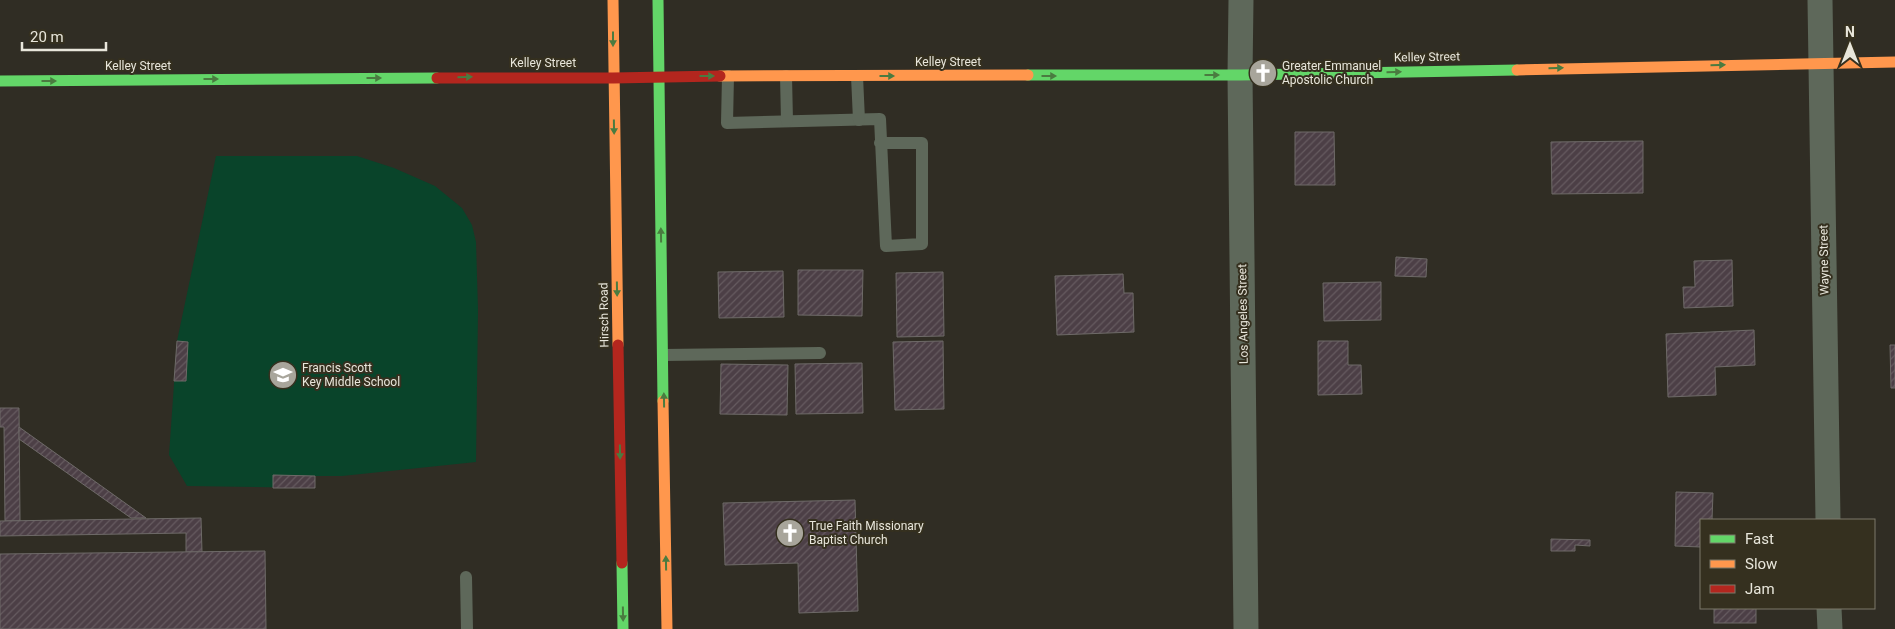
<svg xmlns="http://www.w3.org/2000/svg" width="1895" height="629" font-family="Roboto,sans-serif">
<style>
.grass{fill:#09442a}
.building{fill:url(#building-hatch);stroke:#6e6a68}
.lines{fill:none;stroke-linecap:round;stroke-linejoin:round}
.lane{stroke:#5e685a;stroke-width:12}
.street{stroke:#5e685a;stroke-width:25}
.fast{stroke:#63d668;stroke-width:11}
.slow{stroke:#ff974d;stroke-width:11}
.jam{stroke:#b3261e;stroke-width:11}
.oneway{fill:#4a7b40}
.labels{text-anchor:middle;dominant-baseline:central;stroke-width:4;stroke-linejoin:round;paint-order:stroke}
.street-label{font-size:12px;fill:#e8e6db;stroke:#35301f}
.poi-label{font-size:12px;fill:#e8e6db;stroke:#35301f;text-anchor:start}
</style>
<defs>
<pattern id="building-hatch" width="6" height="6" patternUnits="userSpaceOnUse" patternTransform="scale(1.25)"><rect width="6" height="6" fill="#4c3f46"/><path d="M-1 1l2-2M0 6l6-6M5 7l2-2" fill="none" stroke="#665b60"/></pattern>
</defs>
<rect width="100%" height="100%" fill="#302d24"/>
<polygon class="grass" points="216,156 357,156 394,168 435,186 462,208 472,225 476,242 478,310 476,462 342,476 315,476 315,488 187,486 169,455 177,341"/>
<g class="building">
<polygon points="1295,132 1334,132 1335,185 1295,185"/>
<polygon points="1643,141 1643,193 1552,194 1551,142"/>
<polygon points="1396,257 1427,259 1426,277 1395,276"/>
<polygon points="1732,260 1733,306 1684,308 1683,287 1695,287 1694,261"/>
<polygon points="798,270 863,270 862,316 798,315"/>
<polygon points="783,271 784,317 719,318 718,272"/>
<polygon points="943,272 944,336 897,337 896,273"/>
<polygon points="1123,274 1124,293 1133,293 1134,332 1057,335 1055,276"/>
<polygon points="1381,282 1381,320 1324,321 1323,283"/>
<polygon points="1754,330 1755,365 1715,367 1716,395 1668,397 1666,334"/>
<polygon points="177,341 188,342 186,381 174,381"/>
<polygon points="943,341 944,409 895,410 893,342"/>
<polygon points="1318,341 1348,341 1348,365 1361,365 1362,394 1318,395"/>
<polygon points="1890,345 1895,345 1895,388 1891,388"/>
<polygon points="862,363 863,413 796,414 795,364"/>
<polygon points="721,364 788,365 787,415 720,414"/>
<polygon points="0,408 19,408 20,521 5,521 4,427 0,427"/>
<polygon points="19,427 146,518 131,518 19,439"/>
<polygon points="273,475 315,476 315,488 273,488"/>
<polygon points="1676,492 1713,493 1712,520 1701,520 1701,547 1675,546"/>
<polygon points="855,500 858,611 799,613 798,563 725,565 723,503"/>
<polygon points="201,518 202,552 186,552 186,533 0,536 0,521"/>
<polygon points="1551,539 1590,540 1590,546 1575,545 1575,551 1551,551"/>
<polygon points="265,551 266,629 0,629 0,554"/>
<rect x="1714" y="608" width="42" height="15"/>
</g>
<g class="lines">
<g class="lane">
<polyline points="728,76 727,123 880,119 886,246 922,244 922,143 880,143"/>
<polyline points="786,76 787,121"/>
<polyline points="857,76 859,120"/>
<polyline points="663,355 820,353"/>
<polyline points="466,577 467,629"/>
</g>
<g class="street">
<polyline points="1241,0 1240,75 1246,629"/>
<polyline points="1820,0 1828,520"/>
<polyline points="1829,608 1830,629"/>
</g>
<g class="fast">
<polyline points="658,0 663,401"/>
<polyline points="1028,75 1240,75 1517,70"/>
<polyline points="0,81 437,78"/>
<polyline points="622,563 623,629"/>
</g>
<g class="slow">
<polyline points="613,0 618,345"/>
<polyline points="1517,70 1895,62"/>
<polyline points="720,76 1028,75"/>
<polyline points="663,401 667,629"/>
</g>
<g class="jam">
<polyline points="437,78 613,78 720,76"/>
<polyline points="618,345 622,563"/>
</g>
</g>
<defs><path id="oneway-solid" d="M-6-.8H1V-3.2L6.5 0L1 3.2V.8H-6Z" transform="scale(1.25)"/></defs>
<g class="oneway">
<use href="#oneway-solid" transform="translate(613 39) rotate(90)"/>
<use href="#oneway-solid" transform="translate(1718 65) rotate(-1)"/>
<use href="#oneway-solid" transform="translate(1556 68) rotate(-1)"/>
<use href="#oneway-solid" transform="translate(1394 72) rotate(-1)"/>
<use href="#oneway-solid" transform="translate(1212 75)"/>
<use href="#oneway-solid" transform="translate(707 76)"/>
<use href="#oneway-solid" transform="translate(887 76)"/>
<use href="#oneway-solid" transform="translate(1049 76)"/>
<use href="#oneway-solid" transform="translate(465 77) rotate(-1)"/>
<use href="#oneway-solid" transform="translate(374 78)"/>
<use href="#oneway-solid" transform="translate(211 79)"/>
<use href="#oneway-solid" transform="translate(49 81)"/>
<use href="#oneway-solid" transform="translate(614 127) rotate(89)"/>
<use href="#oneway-solid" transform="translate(661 235) rotate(-91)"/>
<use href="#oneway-solid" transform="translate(617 289) rotate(89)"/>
<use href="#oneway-solid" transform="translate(664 400) rotate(-91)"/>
<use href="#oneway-solid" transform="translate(620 452) rotate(89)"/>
<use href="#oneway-solid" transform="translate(666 563) rotate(-91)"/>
<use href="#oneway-solid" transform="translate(623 614) rotate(89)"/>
</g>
<defs>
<symbol id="church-disc" viewBox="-11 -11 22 22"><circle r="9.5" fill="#a8a59b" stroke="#35301f"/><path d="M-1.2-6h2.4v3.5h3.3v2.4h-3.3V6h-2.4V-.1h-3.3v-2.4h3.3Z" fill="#fff"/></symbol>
<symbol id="school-disc" viewBox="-11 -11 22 22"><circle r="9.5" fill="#a8a59b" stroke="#35301f"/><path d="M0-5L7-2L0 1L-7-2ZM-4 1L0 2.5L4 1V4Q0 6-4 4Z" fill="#fff"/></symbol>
</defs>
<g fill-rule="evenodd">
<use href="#church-disc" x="1247" y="57" width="32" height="32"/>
<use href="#school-disc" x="267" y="359" width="32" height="32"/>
<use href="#church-disc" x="774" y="517" width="32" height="32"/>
</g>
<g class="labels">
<g class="street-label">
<text transform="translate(1427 57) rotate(-1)">Kelley Street</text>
<text x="948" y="62">Kelley Street</text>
<text x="543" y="63">Kelley Street</text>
<text x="138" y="66">Kelley Street</text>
<text transform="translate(1824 260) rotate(-91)">Wayne Street</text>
<text transform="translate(1243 314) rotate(-91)">Los Angeles Street</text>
<text transform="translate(604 315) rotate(-91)">Hirsch Road</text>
</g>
<g class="poi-label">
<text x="1282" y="66">Greater Emmanuel<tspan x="1282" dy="14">Apostolic Church</tspan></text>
<text x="302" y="368">Francis Scott<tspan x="302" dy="14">Key Middle School</tspan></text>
<text x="809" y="526">True Faith Missionary<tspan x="809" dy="14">Baptist Church</tspan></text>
</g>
</g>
<rect x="1700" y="519" width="175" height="90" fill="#35301f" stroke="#7d796a"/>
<rect x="1710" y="535" width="25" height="8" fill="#63d668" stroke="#7d796a"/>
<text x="1745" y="544" font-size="15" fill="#e8e6db">Fast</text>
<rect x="1710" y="560" width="25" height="8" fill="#ff974d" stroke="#7d796a"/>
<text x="1745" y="569" font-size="15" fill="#e8e6db">Slow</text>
<rect x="1710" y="585" width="25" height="8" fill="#b3261e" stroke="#7d796a"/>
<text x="1745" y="594" font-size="15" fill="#e8e6db">Jam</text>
<g transform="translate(1850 45)" stroke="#35301f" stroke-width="4" paint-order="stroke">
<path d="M0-4L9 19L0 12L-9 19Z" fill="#e8e6db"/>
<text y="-8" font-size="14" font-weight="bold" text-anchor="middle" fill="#e8e6db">N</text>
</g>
<path d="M22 42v8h84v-8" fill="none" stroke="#e8e6db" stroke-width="2.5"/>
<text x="30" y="42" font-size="15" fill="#e8e6db" stroke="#35301f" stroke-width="4" paint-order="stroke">20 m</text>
</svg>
